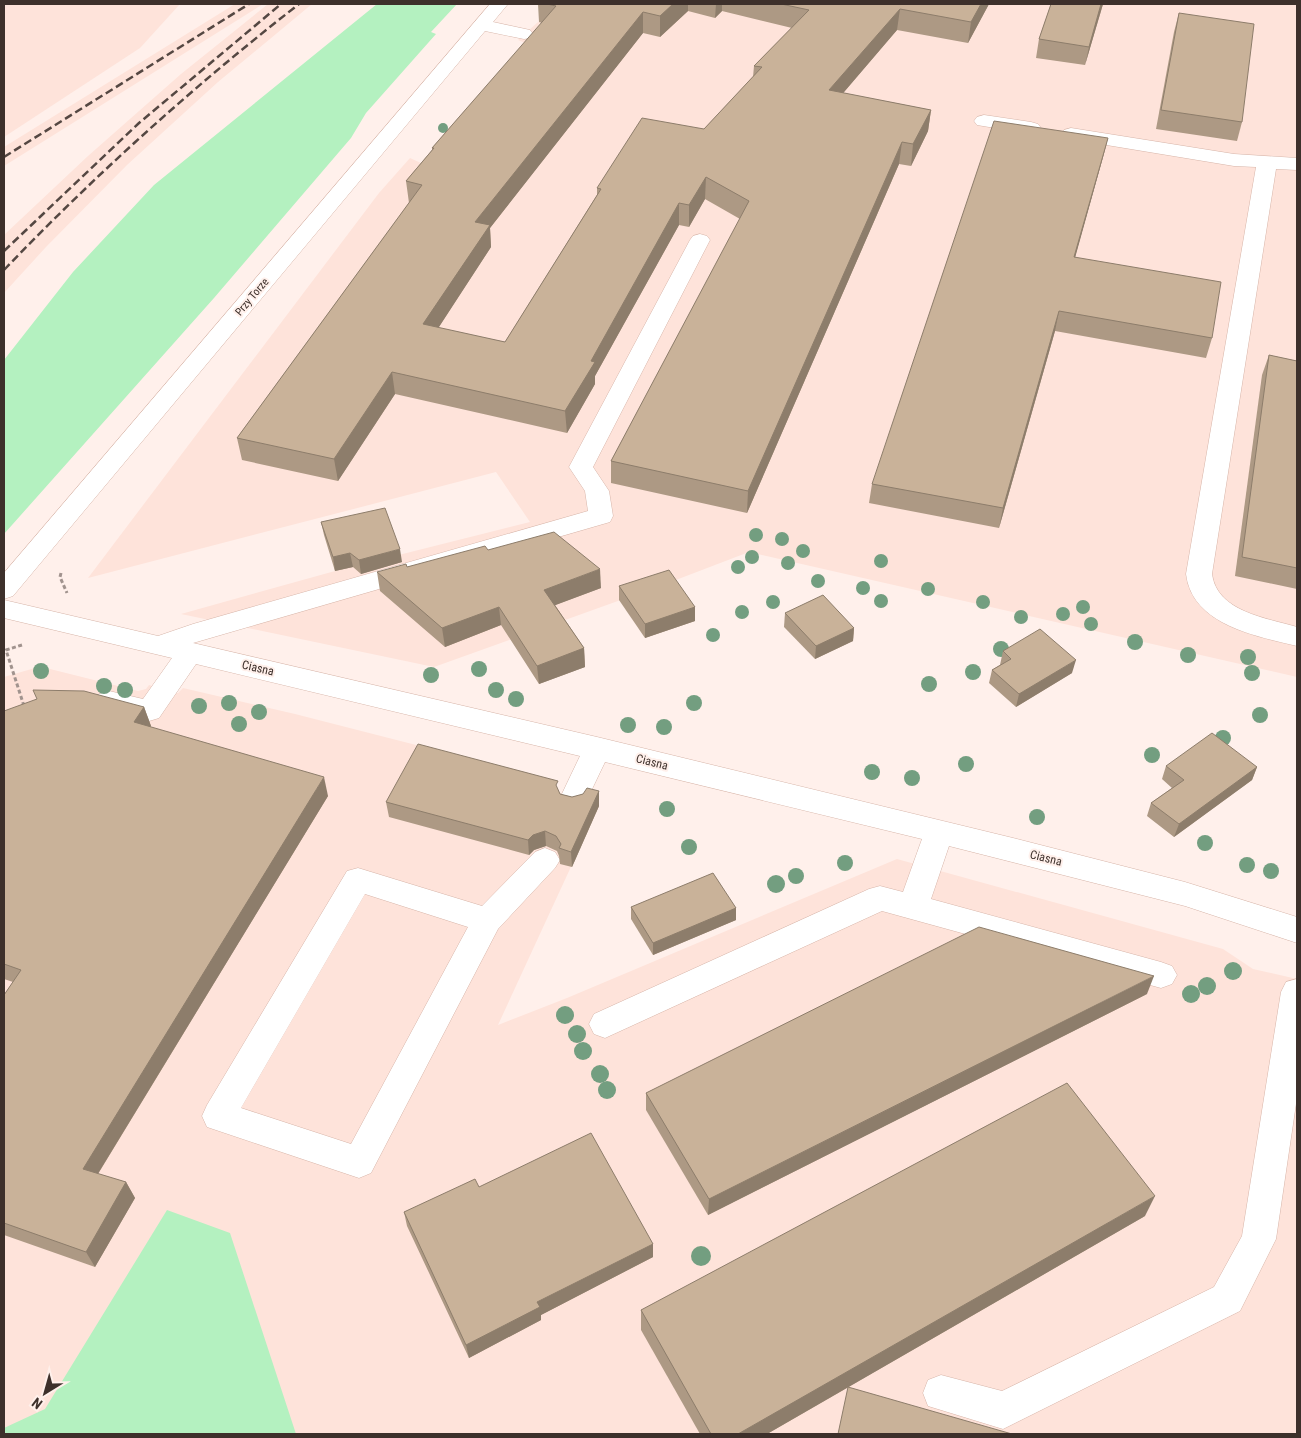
<svg xmlns="http://www.w3.org/2000/svg" width="1301" height="1438" font-family="'Roboto Condensed',sans-serif">
<style>
.built{fill:#fee3da}
.green{fill:#b4f1c0}
.lines{fill:none;stroke-linecap:round;stroke-linejoin:round}
.minor-casing{stroke:#d7b5a9;stroke-width:1}
.path{stroke:#a1938e;stroke-width:3;stroke-dasharray:4 2.5;stroke-linecap:butt}
.minor{fill:#fff;fill-rule:evenodd}
.rail{stroke:#544742;stroke-width:2.5;stroke-dasharray:8 4;stroke-linecap:butt}
.tree{fill:#739e80}
.wall{fill:#ad9984;fill-rule:evenodd}
.shaded-wall{fill:#8d7d6b}
.building{fill:#c9b299;stroke:#8d7d6b}
.labels{text-anchor:middle;dominant-baseline:central;stroke-width:4;stroke-linejoin:round;paint-order:stroke}
.far-street-label{font-size:11px;fill:#3d302b;stroke:#fff0eb}
.street-label{font-size:12px;fill:#3d302b;stroke:#fff0eb}
</style>
<rect width="100%" height="100%" fill="#fff0eb"/>
<g class="built">
<polygon points="4,4 180,4 140,48 4,137"/>
<polygon points="235,4 263,4 4,166 4,147"/>
<polygon points="268,4 312,4 218,82 127,165 46,247 4,293 4,235 88,156 181,74"/>
<polygon points="558,4 1297,4 1297,677 749,552 668,583 434,667 181,614 335,571 530,522 496,472 88,578 379,193 410,158 434,169 538,48 518,40"/>
<polygon points="35,668 46,668 138,691 146,689 149,685 178,693 183,688 295,714 545,778 546,793 599,806 498,1025 567,998 897,859 1223,949 1253,969 1297,979 1297,1434 4,1434 4,677"/>
</g>
<g class="green">
<polygon points="377,4 457,4 431,32 436,34 366,113 351,138 214,298 4,534 4,360 73,272 154,185"/>
<polygon points="167,1210 230,1233 296,1434 4,1434 4,1428 45,1409"/>
</g>
<g class="lines">
<defs>
<g id="minor">
<polygon points="490,4 508,4 493,22 530,30 533,34 530,38 524,39 485,31 13,596 4,599 4,573"/>
<polygon points="984,115 1031,122 1038,124 1041,128 1038,132 1031,134 977,125 974,121 977,117"/>
<path d="M1071,128L1234,154L1297,158V170L1276,169L1212,574C1217,612 1267,618 1297,627V646C1256,636 1192,625 1186,574L1256,167L1234,166L1064,138L1061,134L1064,130Z"/>
<polygon points="700,234 707,236 710,240 593,467 609,491 613,516 610,522 193,643 597,737 1013,838 1185,882 1297,917 1297,943 1185,906 949,846 931,899 1161,962 1172,966 1177,975 1172,984 1161,988 882,911 605,1038 594,1034 589,1024 594,1014 869,889 880,886 903,892 922,839 605,762 583,808 573,811 563,808 559,800 580,756 196,664 159,718 149,721 99,708 95,701 99,694 109,691 143,699 172,658 4,618 4,600 158,636 193,624 588,511 585,491 569,467 690,240 693,236"/>
<path d="M545,848L555,852L560,860L555,868L498,929L371,1173L359,1178L207,1127L202,1116L207,1105L347,871L358,868L482,906L535,852ZM365,894L468,927L351,1144L241,1108Z"/>
<polygon points="1297,979 1297,1097 1276,1239 1240,1311 1003,1429 928,1406 923,1393 928,1380 941,1375 1002,1391 1214,1287 1242,1236 1281,992 1286,982"/>
</g>
</defs>
<use href="#minor" class="minor-casing"/>
<g class="path">
<polyline points="61,573 60,577 67,593"/>
<polyline points="22,645 6,650 24,706"/>
</g>
<use href="#minor" class="minor"/>
<g class="rail">
<polyline points="4,157 249,4"/>
<polyline points="4,251 139,123 281,4"/>
<path d="M4,270C96,174 194,86 299,4"/>
</g>
</g>
<g class="tree">
<circle cx="443" cy="128" r="5"/>
<circle cx="756" cy="535" r="7"/>
<circle cx="782" cy="539" r="7"/>
<circle cx="803" cy="551" r="7"/>
<circle cx="752" cy="557" r="7"/>
<circle cx="881" cy="561" r="7"/>
<circle cx="788" cy="563" r="7"/>
<circle cx="738" cy="567" r="7"/>
<circle cx="818" cy="581" r="7"/>
<circle cx="863" cy="588" r="7"/>
<circle cx="928" cy="589" r="7"/>
<circle cx="881" cy="601" r="7"/>
<circle cx="773" cy="602" r="7"/>
<circle cx="983" cy="602" r="7"/>
<circle cx="1083" cy="607" r="7"/>
<circle cx="742" cy="612" r="7"/>
<circle cx="1063" cy="614" r="7"/>
<circle cx="1021" cy="617" r="7"/>
<circle cx="1091" cy="624" r="7"/>
<circle cx="713" cy="635" r="7"/>
<circle cx="1135" cy="642" r="8"/>
<circle cx="1001" cy="649" r="8"/>
<circle cx="1188" cy="655" r="8"/>
<circle cx="1248" cy="657" r="8"/>
<circle cx="479" cy="669" r="8"/>
<circle cx="41" cy="671" r="8"/>
<circle cx="973" cy="672" r="8"/>
<circle cx="1252" cy="673" r="8"/>
<circle cx="431" cy="675" r="8"/>
<circle cx="929" cy="684" r="8"/>
<circle cx="104" cy="686" r="8"/>
<circle cx="125" cy="690" r="8"/>
<circle cx="496" cy="690" r="8"/>
<circle cx="516" cy="699" r="8"/>
<circle cx="229" cy="703" r="8"/>
<circle cx="694" cy="703" r="8"/>
<circle cx="199" cy="706" r="8"/>
<circle cx="259" cy="712" r="8"/>
<circle cx="1260" cy="715" r="8"/>
<circle cx="239" cy="724" r="8"/>
<circle cx="628" cy="725" r="8"/>
<circle cx="664" cy="727" r="8"/>
<circle cx="1223" cy="738" r="8"/>
<circle cx="1152" cy="755" r="8"/>
<circle cx="966" cy="764" r="8"/>
<circle cx="872" cy="772" r="8"/>
<circle cx="912" cy="778" r="8"/>
<circle cx="667" cy="809" r="8"/>
<circle cx="1037" cy="817" r="8"/>
<circle cx="1205" cy="843" r="8"/>
<circle cx="689" cy="847" r="8"/>
<circle cx="845" cy="863" r="8"/>
<circle cx="1247" cy="865" r="8"/>
<circle cx="1271" cy="871" r="8"/>
<circle cx="796" cy="876" r="8"/>
<circle cx="776" cy="884" r="9"/>
<circle cx="1233" cy="971" r="9"/>
<circle cx="1207" cy="986" r="9"/>
<circle cx="1191" cy="994" r="9"/>
<circle cx="565" cy="1015" r="9"/>
<circle cx="577" cy="1034" r="9"/>
<circle cx="583" cy="1051" r="9"/>
<circle cx="600" cy="1074" r="9"/>
<circle cx="607" cy="1090" r="9"/>
<circle cx="701" cy="1256" r="10"/>
</g>
<g class="wall">
<path d="M538,4H989L968,43L897,30L843,93L931,110L928,131L911,166L899,164L747,513L611,483V461L740,219L705,199L689,227L679,225L595,376V384L567,433L395,394L338,481L242,460L237,438L409,203L406,181L432,150V148L542,23L539,22ZM688,11L715,18L722,11L792,28L754,66L753,77L704,129L597,188V195L505,342L438,328L491,247L490,228L643,33L660,37Z"/>
<polygon points="1051,4 1103,4 1085,65 1036,58 1039,39"/>
<polygon points="1179,13 1242,122 1237,141 1156,129 1174,32"/>
<polygon points="1108,138 1103,157 1075,257 1212,338 1206,358 1055,331 999,528 869,503 872,484"/>
<polygon points="1269,355 1297,361 1297,589 1235,576 1262,375"/>
<polygon points="321,522 402,562 361,574 353,567 335,571 324,535"/>
<polygon points="488,550 601,588 555,605 584,648 585,667 539,684 501,625 445,647 380,591 377,572 407,567"/>
<polygon points="619,586 695,607 695,621 645,638 619,600"/>
<polygon points="785,613 854,628 853,641 815,659 784,627"/>
<polygon points="1003,651 1072,673 1016,707 989,683 992,670 1000,665"/>
<polygon points="144,707 151,726 150,727 328,796 98,1174 126,1182 135,1198 95,1267 4,1235 4,995 13,982 4,979 4,711"/>
<polygon points="1166,766 1257,767 1252,780 1174,837 1147,816 1151,803 1172,788 1162,779"/>
<polygon points="558,790 560,794 572,797 599,791 599,806 572,867 560,864 559,856 557,851 546,846 534,850 529,855 389,817 386,802"/>
<polygon points="631,907 736,908 736,920 653,955 631,919"/>
<polygon points="1147,994 708,1215 646,1110 646,1093"/>
<polygon points="479,1187 653,1244 653,1257 541,1315 541,1320 469,1358 407,1226 404,1212"/>
<polygon points="1145,1216 767,1434 700,1434 641,1330 641,1310"/>
</g>
<g class="shaded-wall">
<polygon points="673,4 688,4 688,11 660,37 660,16"/>
<polygon points="716,4 722,4 722,11 715,18"/>
<polygon points="981,4 989,4 968,43 971,22"/>
<polygon points="1101,4 1103,4 1085,65 1089,47"/>
<polygon points="900,9 897,30 827,112 829,90"/>
<polygon points="643,12 643,33 490,228 491,247 426,347 423,324 475,222"/>
<polygon points="931,110 928,131 911,166 913,144"/>
<polygon points="1108,138 1103,157 1070,276 1074,257"/>
<polygon points="902,142 899,164 747,513 748,491"/>
<polygon points="706,177 705,199 689,227 689,205"/>
<polygon points="679,203 679,225 595,376 595,384 567,433 565,411 591,361"/>
<polygon points="1059,311 1055,331 999,528 1003,508"/>
<polygon points="392,372 395,394 338,481 334,459"/>
<polygon points="400,549 402,562 361,574 359,560"/>
<polygon points="350,553 353,567 335,571 333,557"/>
<polygon points="600,569 601,588 545,609 544,590"/>
<polygon points="499,607 501,625 445,647 442,628"/>
<polygon points="695,607 695,621 645,638 645,624"/>
<polygon points="854,628 853,641 815,659 816,646"/>
<polygon points="584,648 585,667 539,684 537,666"/>
<polygon points="1076,660 1072,673 1016,707 1019,694"/>
<polygon points="144,707 151,726 140,741 134,722"/>
<polygon points="1257,767 1252,780 1174,837 1179,824"/>
<polygon points="324,777 328,796 91,1185 83,1169"/>
<polygon points="599,791 599,806 572,867 571,852"/>
<polygon points="545,831 546,846 534,850 529,855 528,840 533,835"/>
<polygon points="736,908 736,920 653,955 653,943"/>
<polygon points="1154,976 1147,994 708,1215 709,1199"/>
<polygon points="126,1182 135,1198 95,1267 86,1252"/>
<polygon points="1155,1196 1145,1216 767,1434 738,1434"/>
<polygon points="653,1244 653,1257 541,1315 541,1320 469,1358 466,1345 537,1302"/>
</g>
<g class="building">
<polygon points="547,4 673,4 660,16 643,12 475,222 490,225 423,324 505,342 601,189 597,188 642,118 704,129 762,67 754,66 809,10 781,4 981,4 971,22 900,9 829,90 931,110 913,144 902,142 748,491 611,461 749,201 706,177 689,205 679,203 591,361 595,362 565,411 392,372 334,459 237,438 422,185 406,181 434,148 432,148 556,6"/>
<polygon points="1051,4 1101,4 1089,47 1039,39"/>
<polygon points="1179,13 1254,24 1242,122 1161,110"/>
<polygon points="994,121 1108,138 1074,257 1221,282 1212,338 1059,311 1003,508 872,484"/>
<polygon points="1269,355 1297,361 1297,568 1242,557"/>
<polygon points="385,508 400,549 359,560 350,553 333,557 321,522"/>
<polygon points="554,532 600,569 544,590 584,648 537,666 499,607 442,628 377,572 406,564 407,567 485,546 488,550"/>
<polygon points="669,570 695,607 645,624 619,586"/>
<polygon points="823,595 854,628 816,646 785,613"/>
<polygon points="1040,629 1076,660 1019,694 992,670 1011,659 1003,651"/>
<polygon points="33,690 84,691 144,707 134,722 324,777 83,1169 126,1182 86,1252 4,1223 4,995 21,970 4,964 4,711 37,699"/>
<polygon points="1212,733 1257,767 1179,824 1151,803 1184,780 1166,766"/>
<polygon points="418,744 558,781 556,785 560,794 572,797 583,794 587,788 599,791 571,852 559,848 561,844 556,836 545,831 533,835 528,840 386,802"/>
<polygon points="713,873 736,908 653,943 631,907"/>
<polygon points="979,927 1154,976 709,1199 646,1093"/>
<polygon points="1067,1083 1155,1196 738,1434 711,1434 641,1310"/>
<polygon points="591,1133 653,1244 537,1302 540,1307 466,1345 404,1212 475,1179 479,1187"/>
<polygon points="848,1387 1012,1434 838,1434"/>
</g>
<g class="labels">
<g class="far-street-label">
<text transform="translate(252 297) rotate(-50)">Przy Torze</text>
</g>
<g class="street-label">
<text transform="translate(258 668) rotate(13)">Ciasna</text>
<text transform="translate(652 762) rotate(14)">Ciasna</text>
<text transform="translate(1046 858) rotate(14)">Ciasna</text>
</g>
</g>
<rect width="1301" height="1438" fill="none" stroke="#3d302b" stroke-width="10"/>
<g transform="translate(45 1393) rotate(217)" stroke="#fff0eb" stroke-width="4" paint-order="stroke">
<path d="M0-4L9 19L0 12L-9 19Z" fill="#3d302b"/>
<text y="-8" font-size="14" font-weight="bold" text-anchor="middle" fill="#3d302b">N</text>
</g>
</svg>
